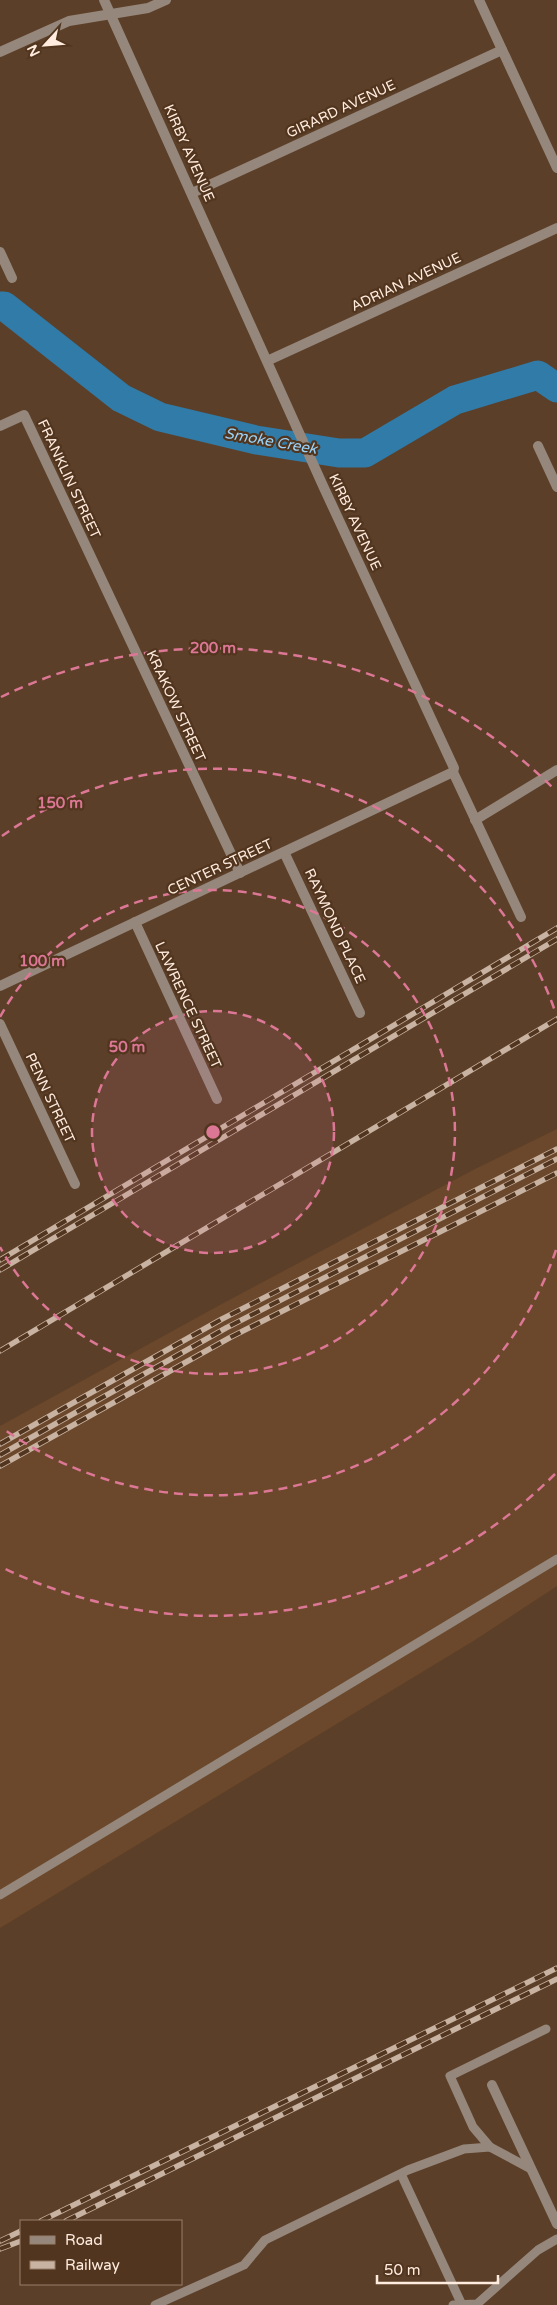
<svg xmlns="http://www.w3.org/2000/svg" width="557" height="2305" font-family="'Varela Round',sans-serif">
<style>
.built{fill:#6b482b}
.lines{fill:none;stroke-linecap:round;stroke-linejoin:round}
.river{stroke:#307ba8;stroke-width:29}
.service{stroke:#95877b;stroke-width:9}
.minor{stroke:#95877b;stroke-width:10}
.rail-casing{stroke:#c8b2a1;stroke-width:5.5}
.rail{stroke:#51351e;stroke-width:4;stroke-dasharray:11;stroke-linecap:butt}
.ring{fill:none;stroke:#dd7796;stroke-width:2.5;stroke-dasharray:9 6}
.labels{text-anchor:middle;dominant-baseline:central;stroke-width:4.5;stroke-linejoin:round;paint-order:stroke}
.street-label{font-size:14px;fill:#ffecdf;stroke:#51351e}
.water-label{font-size:15px;font-style:italic;fill:#9ad2f8;stroke:#51351e}
.centre{fill:#dd7796;stroke:#51351e;stroke-width:2.5}
.ring-label{font-size:15px;text-anchor:middle;font-weight:bold;fill:#dd7796;stroke:#51351e;stroke-width:4.5;stroke-linejoin:round;paint-order:stroke}
</style>
<rect width="100%" height="100%" fill="#5c3f28"/>
<polygon class="built" points="557,1129 557,1586 475,1640 0,1928 0,1426 218,1306 475,1169"/>
<g class="lines">
<polyline class="river" points="0,306 4,306 121,398 160,417 256,440 339,453 365,453 455,400 538,375 557,388"/>
<g class="service">
<polyline points="0,1895 557,1559"/>
<polyline points="490,2147 473,2127 450,2076 546,2029"/>
<polyline points="401,2174 462,2305"/>
<polyline points="155,2305 244,2265 265,2240 408,2170 464,2149 490,2147 531,2169"/>
<polyline points="453,2305 477,2304 538,2250 557,2239"/>
</g>
<g class="minor">
<polyline points="104,0 324,488 454,768 453,772 521,917"/>
<polyline points="479,0 557,168"/>
<polyline points="0,52 69,21 148,8 166,0"/>
<polyline points="192,193 502,50"/>
<polyline points="0,252 12,278"/>
<polyline points="267,361 557,228"/>
<polyline points="0,426 24,415 240,873"/>
<polyline points="538,446 557,487"/>
<polyline points="475,820 557,770"/>
<polyline points="284,852 360,1013"/>
<polyline points="135,922 217,1099"/>
<polyline points="0,986 453,772"/>
<polyline points="0,1024 75,1184"/>
<polyline points="492,2085 557,2224"/>
</g>
<defs>
<g id="rail">
<polyline points="0,1260 557,928"/>
<polyline points="0,1270 557,939"/>
<polyline points="0,1351 557,1019"/>
<polyline points="0,1444 222,1319 557,1149"/>
<polyline points="0,1455 226,1328 557,1159"/>
<polyline points="0,1466 231,1337 557,1173"/>
<polyline points="41,2221 557,1968"/>
<polyline points="66,2221 557,1979"/>
<polyline points="0,2241 21,2231"/>
<polyline points="0,2249 21,2241"/>
</g>
</defs>
<use href="#rail" class="rail-casing"/>
<use href="#rail" class="rail"/>
</g>
<circle cx="213" cy="1132" r="121" fill="#dd7796" fill-opacity=".12"/>
<g class="ring">
<circle cx="213" cy="1132" r="121"/>
<path d="M0 1017A242 242 0 1 1 0 1247"/>
<path d="M556 1250A363 363 0 0 1 2 1428M2 836A363 363 0 0 1 556 1014"/>
<path d="M555 1474A484 484 0 0 1 1 1567M1 697A484 484 0 0 1 555 790"/>
</g>
<g class="labels">
<g class="street-label">
<text transform="translate(341 109) rotate(-25)">GIRARD AVENUE</text>
<text transform="translate(189 153) rotate(66)">KIRBY AVENUE</text>
<text transform="translate(406 282) rotate(-25)">ADRIAN AVENUE</text>
<text transform="translate(69 479) rotate(65)">FRANKLIN STREET</text>
<text transform="translate(355 522) rotate(65)">KIRBY AVENUE</text>
<text transform="translate(176 706) rotate(65)">KRAKOW STREET</text>
<text transform="translate(220 867) rotate(-25)">CENTER STREET</text>
<text transform="translate(335 926) rotate(65)">RAYMOND PLACE</text>
<text transform="translate(188 1005) rotate(65)">LAWRENCE STREET</text>
<text transform="translate(50 1098) rotate(65)">PENN STREET</text>
</g>
<g class="water-label">
<text transform="translate(271 441) rotate(10)">Smoke Creek</text>
</g>
</g>
<circle cx="213" cy="1132" r="8" class="centre"/>
<g class="ring-label">
<text x="213" y="653">200 m</text>
<text x="60" y="808">150 m</text>
<text x="42" y="966">100 m</text>
<text x="127" y="1052">50 m</text>
</g>
<rect x="20" y="2220" width="162" height="65" fill="#51351e" stroke="#977e6b"/>
<rect x="30" y="2236" width="25" height="8" fill="#95877b" stroke="#977e6b"/>
<text x="65" y="2245" font-size="15" fill="#ffecdf">Road</text>
<rect x="30" y="2261" width="25" height="8" fill="#c8b2a1" stroke="#977e6b"/>
<text x="65" y="2270" font-size="15" fill="#ffecdf">Railway</text>
<g transform="translate(45 45) rotate(244)" stroke="#51351e" stroke-width="4" paint-order="stroke">
<path d="M0-4L9 19L0 12L-9 19Z" fill="#ffecdf"/>
<text y="-8" font-size="14" font-weight="bold" text-anchor="middle" fill="#ffecdf">N</text>
</g>
<path d="M377 2275v8h121v-8" fill="none" stroke="#ffecdf" stroke-width="2.5"/>
<text x="384" y="2275" font-size="15" fill="#ffecdf" stroke="#51351e" stroke-width="4" paint-order="stroke">50 m</text>
</svg>
